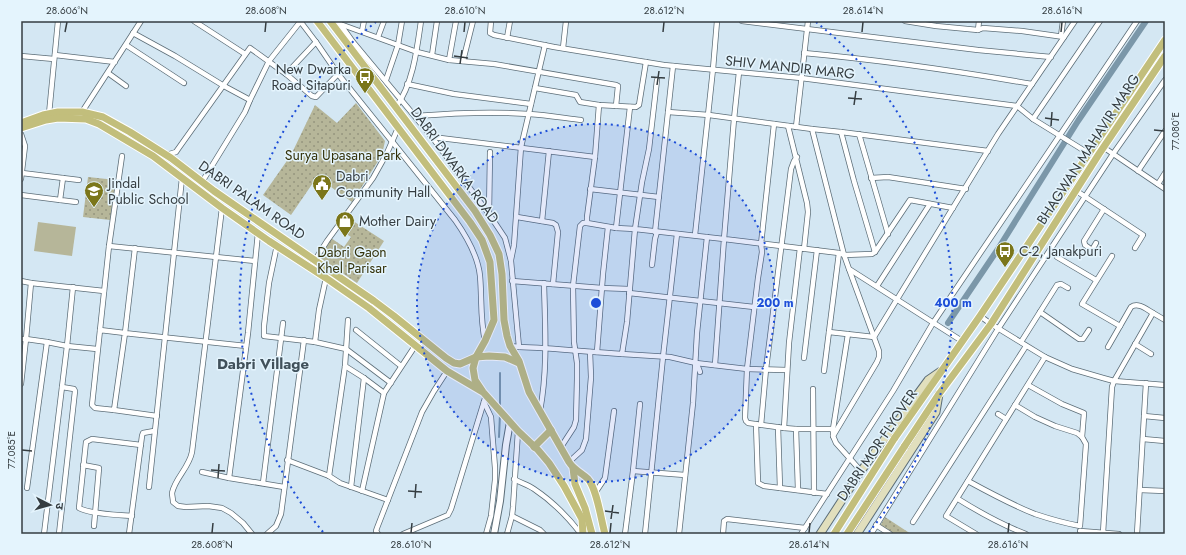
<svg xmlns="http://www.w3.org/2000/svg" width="1186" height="555" font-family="Jost,'Noto Sans Devanagari',sans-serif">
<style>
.grass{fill:#b6b699}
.park{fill:url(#park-dots)}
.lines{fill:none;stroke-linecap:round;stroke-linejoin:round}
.stream{stroke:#7b97a9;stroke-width:2}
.canal{stroke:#7b97a9;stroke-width:6}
.minor-casing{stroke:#5d6e78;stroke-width:6}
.tertiary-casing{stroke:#5d6e78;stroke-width:8}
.secondary-casing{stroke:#5d6e78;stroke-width:9}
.primary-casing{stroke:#fff;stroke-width:9}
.minor{stroke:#fff;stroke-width:4.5}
.tertiary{stroke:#fff;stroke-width:6}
.secondary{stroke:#e1dfbd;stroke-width:7}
.primary{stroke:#c2be7c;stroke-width:7}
.primary-bridge-casing{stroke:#fff;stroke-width:9;stroke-linecap:butt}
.primary-bridge{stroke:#c2be7c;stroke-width:7}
.ticks{fill:none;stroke:#353d41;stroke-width:1.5}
.ring{fill:none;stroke:#1d4ed8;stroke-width:2;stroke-dasharray:2 4}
.labels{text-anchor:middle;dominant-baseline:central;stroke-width:3;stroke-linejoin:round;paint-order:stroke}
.street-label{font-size:14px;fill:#353d41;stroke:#e4f4fd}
.poi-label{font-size:14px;fill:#353d41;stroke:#e4f4fd;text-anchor:start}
.park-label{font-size:14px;fill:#34320a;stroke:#e4f4fd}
.neighbourhood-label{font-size:15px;font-weight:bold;fill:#41515b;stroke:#e4f4fd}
.centre{fill:#1d4ed8;stroke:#e4f4fd;stroke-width:2}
.ring-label{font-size:12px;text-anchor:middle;font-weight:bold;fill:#1d4ed8;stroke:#e4f4fd;stroke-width:3;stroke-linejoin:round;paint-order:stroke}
.neatline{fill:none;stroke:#353d41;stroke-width:1.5}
.ticks-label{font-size:10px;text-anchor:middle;fill:#353d41}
</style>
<defs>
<pattern id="park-dots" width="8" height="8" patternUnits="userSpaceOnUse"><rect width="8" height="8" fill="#b6b699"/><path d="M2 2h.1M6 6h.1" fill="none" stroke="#95957e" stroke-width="1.8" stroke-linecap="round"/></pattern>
</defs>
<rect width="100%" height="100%" fill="#d4e7f3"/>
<polygon class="grass" points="38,222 76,227 72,256 34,251"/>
<g class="park">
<polygon points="356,103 385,141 382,155 352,202 317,177 291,215 263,195 291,155 315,105 337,123"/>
<polygon points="88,177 116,180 110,220 83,217"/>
<polygon points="347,217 384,241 357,283 319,257 331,238 344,247 351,237 339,229"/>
<polygon points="885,517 911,534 892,534 880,526"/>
</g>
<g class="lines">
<g class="stream">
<polyline points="500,407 500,373"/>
<polyline points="499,437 500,414"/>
</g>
<polyline class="canal" points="948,323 998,249 1078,121 1146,21"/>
<defs>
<g id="minor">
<polyline points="194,21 245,54"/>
<polyline points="300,21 316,42"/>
<polyline points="338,21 353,42 432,137 489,214 505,238 511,261 519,347 510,346"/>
<polyline points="491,21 490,33 494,35 554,47 664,65 801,78 1017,106 1033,119 1088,153"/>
<polyline points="742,21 978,50 1051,57"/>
<polyline points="905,21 936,26 978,30 983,28 1022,31 1064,37"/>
<polyline points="340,24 417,52 449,60 494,64 616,85 618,86 616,106"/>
<polyline points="978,30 979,21"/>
<polyline points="362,31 364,21"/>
<polyline points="133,33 175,56 224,86 250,100 245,112 202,182"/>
<polyline points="1061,36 1063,21"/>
<polyline points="378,37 384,21"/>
<polyline points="507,38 510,21"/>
<polyline points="126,45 184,83"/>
<polyline points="563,48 566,21"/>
<path d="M804,53C880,60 957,71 1032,84"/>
<polyline points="55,55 115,62"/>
<polyline points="432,55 437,21"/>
<polyline points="21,56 54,59"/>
<polyline points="449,60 456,21"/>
<polyline points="463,61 473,21"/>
<polyline points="739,72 734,119 724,239 839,253 844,255 872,254 875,252 910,200 953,208"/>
<polyline points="108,73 126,86"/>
<polyline points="286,74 312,96 316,97 338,74"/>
<polyline points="386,80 398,45 402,21"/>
<polyline points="657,80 649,149 642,182 635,229 724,239 715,365"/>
<polyline points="407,84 454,94 531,104"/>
<polyline points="535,88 576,95 580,102 599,105 636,107 639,105 646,62"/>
<polyline points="250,100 269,61 300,22"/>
<path d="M396,107C413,84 417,49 421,21"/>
<polyline points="82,112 141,21"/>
<polyline points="668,112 709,115 812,129 844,255 849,269 962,341"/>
<polyline points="49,114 58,21"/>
<path d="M415,116C453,113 491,111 529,114C546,115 564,118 581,120"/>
<polyline points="1033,119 1100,21"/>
<polyline points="774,124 761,244 762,252 758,278 747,369 745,418 746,421 748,423 784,428 789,343 800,248"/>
<polyline points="788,126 807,203 808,212 804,249"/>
<polyline points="796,127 808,21"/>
<polyline points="812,129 841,132 988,151"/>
<polyline points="841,132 854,181 875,252"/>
<polyline points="21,134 25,146 21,179"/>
<polyline points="859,134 888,234"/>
<polyline points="432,137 595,157 587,217 587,223"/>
<polyline points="1103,147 1165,189"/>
<path d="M166,155L176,152L178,149L250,48L286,74L316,42L338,74L455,220C467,237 478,256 480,276C482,298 480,319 485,341"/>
<polyline points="595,157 599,105"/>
<polyline points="1138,171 1165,131"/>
<polyline points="22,173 79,180"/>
<polyline points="63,178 60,200 76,202"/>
<polyline points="871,178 888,177 966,189"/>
<polyline points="1158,184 1165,173"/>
<polyline points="590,189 659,197"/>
<polyline points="1075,190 1143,235 1135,248"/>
<polyline points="21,195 60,200"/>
<path d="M222,208L192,452C189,468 175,478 172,493C172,495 173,499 173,502L178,506L186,507L208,506L222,508L231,513L243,523L252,534"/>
<polyline points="489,214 490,152"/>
<polyline points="517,217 553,223 556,225 558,232 553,284"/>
<polyline points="542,221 549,151"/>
<polyline points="655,232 673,66"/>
<polyline points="695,235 713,69 717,21"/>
<polyline points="1096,243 1092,250 1085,245 1084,241 1104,209"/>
<polyline points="277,245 269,283 264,326 264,336 315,342 346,349 391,383"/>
<polyline points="109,246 255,261"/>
<polyline points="135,248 125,333 114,410 95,408 92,405 100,330 133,334 246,346"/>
<polyline points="1112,256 1082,304 1120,326"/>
<polyline points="1057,257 1096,280"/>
<polyline points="511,260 514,245 521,147 545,45"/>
<polyline points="652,265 655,239 657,232"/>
<polyline points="310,268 327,241 373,178 387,153 398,128"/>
<polyline points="849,269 879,351 879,357 877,362 833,436 836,443 861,471"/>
<polyline points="21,281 31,283 26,339 21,339"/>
<polyline points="512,281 602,288 629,289"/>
<polyline points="31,283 104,291"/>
<polyline points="877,286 930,204"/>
<polyline points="629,293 754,307"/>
<polyline points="1040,312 1079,339 1083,339 1089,330"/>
<polyline points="1153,313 1165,320"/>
<polyline points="980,316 991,324 1045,357 1072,369 1103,378 1114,381 1165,385"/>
<polyline points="100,330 109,246 122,156"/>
<polyline points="356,330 401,366"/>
<polyline points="829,332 874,337 998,134 1075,21"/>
<polyline points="315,342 319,310 326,278"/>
<polyline points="1021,342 1057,285 1061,284 1068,288"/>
<polyline points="1135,344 1151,354"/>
<path d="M519,347C553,348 588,352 622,354L627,322L635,229L616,228L630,107"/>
<polyline points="597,352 603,274 608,227"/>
<polyline points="622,354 670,357 696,363 747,369 787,370"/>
<polyline points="804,358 817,250"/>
<polyline points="697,364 700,372"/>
<polyline points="345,366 364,378 384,393"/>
<polyline points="824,371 839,253"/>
<polyline points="21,384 26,339 47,342 67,346 97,349"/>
<polyline points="1028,385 1062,404 1084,413 1082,437"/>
<polyline points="813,389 814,493"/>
<polyline points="484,402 491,417 495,468 495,480 491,516 486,534"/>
<polyline points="114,410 157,416"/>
<path d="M540,411C548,369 545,325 544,283"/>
<polyline points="998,414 1006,419"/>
<polyline points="1144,416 1165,418"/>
<polyline points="756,424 758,483 764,486 827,494"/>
<polyline points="761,425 766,369 791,169 794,161 797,157"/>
<polyline points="778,427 780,488"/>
<polyline points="784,428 796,429 833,429"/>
<polyline points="796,429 798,490"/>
<polyline points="833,436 833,429 848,334"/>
<polyline points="1143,439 1165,441"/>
<polyline points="561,447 574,427 576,420 577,379 577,363 574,342 573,286 580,226 583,223 587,223 616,228"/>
<polyline points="287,460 329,476 340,483 388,500"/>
<polyline points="569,462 582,450 586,439 591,377 590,352"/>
<polyline points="83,465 99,468 94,526"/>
<polyline points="633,471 685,475"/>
<polyline points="202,472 229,478 284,487"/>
<polyline points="329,476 345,366 348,320"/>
<polyline points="229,478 248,333 258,233"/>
<path d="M514,479C521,483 528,485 534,489C552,501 568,517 581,534"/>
<path d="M968,481C990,493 1012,505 1035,514C1050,519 1064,523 1080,526L1086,444L1082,437L1077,433L1055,426L1035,417L1015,405"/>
<polyline points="263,483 283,323"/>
<polyline points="149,487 182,178"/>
<polyline points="351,487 364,378"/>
<polyline points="27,488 47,342"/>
<polyline points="1140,490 1165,491"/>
<polyline points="362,491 384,393 415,346"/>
<polyline points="595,493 605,478 614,411"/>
<path d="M958,499C979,512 1002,525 1026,534"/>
<path d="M132,516C119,515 89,514 79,508L86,442L92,439L141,445"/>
<polyline points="512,516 540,530 544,534"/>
<polyline points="913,522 1026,346"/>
<polyline points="876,525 890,534"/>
<polyline points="1080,531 1119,534"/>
<path d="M1103,533L1112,387L1114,381L1153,313C1146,309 1138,302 1131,307L1108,347"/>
<polyline points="44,534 67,346 73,287"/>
<polyline points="59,534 75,391 74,389 62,387"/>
<polyline points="129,534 142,436 143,433 154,431"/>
<polyline points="267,534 276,526 281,514 304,340"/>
<polyline points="378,534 376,531 377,528 422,412 434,391 447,371"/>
<polyline points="403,534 448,515 451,509 486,395"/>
<polyline points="507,534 512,516 513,507 518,431"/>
<polyline points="625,534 633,471 640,404"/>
<polyline points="645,534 663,357 677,234"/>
<polyline points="679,534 693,403 697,333 707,237"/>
<polyline points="723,534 724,521 727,519 805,528"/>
<polyline points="801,534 893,391 933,323 1137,21"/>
<polyline points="871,534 998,329 1113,154 1165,80"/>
<polyline points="976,534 946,516 1045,357"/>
<polyline points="1137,534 1146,383"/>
</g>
<polyline id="tertiary" points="494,534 500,501 506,445 510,422"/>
<g id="secondary">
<polyline points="820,534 861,471 928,380 941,371"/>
<polyline points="857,534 936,412 939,394"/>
</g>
<g id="primary">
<polyline points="317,21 470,222 482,240 490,262 494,320 485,341 476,357 473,368 475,380 483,392 518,431 538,450 549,463 564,486 582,519 583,534"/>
<path d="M330,21L475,211L490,235L499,254L502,274L504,320L507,336L510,346L519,361L529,392L569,462C574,470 582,473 588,479C597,489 601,520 605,534"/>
<polyline points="21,123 43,115 58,112 82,112 103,117 130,132 171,158 214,191 374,301 394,316 446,358 454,363 460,364 476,357 489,356 505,357 519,363"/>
<polyline points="21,128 46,120 58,118 86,119 99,124 153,156 222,208 269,241 326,278 369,308 447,371 481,391"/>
<polyline points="894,439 980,316 1165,40"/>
<polyline points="534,447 551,430"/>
<polyline points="904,447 939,394 991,324 1099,154 1165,56"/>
<polyline points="573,468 575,484 585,508 592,534"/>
</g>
</defs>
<use href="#minor" class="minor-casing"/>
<use href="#tertiary" class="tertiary-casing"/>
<use href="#secondary" class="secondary-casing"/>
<use href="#primary" class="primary-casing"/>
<use href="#minor" class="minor"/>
<use href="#tertiary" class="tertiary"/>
<use href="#secondary" class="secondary"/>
<use href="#primary" class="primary"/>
<defs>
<g id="primary-bridge">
<polyline points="834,534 894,439"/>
<polyline points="847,534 904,447"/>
</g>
</defs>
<use href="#primary-bridge" class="primary-bridge-casing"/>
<use href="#primary-bridge" class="primary-bridge"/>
</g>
<path class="ticks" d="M65,32L67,22M265,32L266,22M464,32L465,22M663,32L664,22M862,32L863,22M1061,32L1062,22M454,56L468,58M460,64L462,50M651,77L665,78M657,85L659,71M848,98L862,99M854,105L856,91M1045,118L1059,120M1051,126L1052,112M1154,130L1164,131M22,450L32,451M211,470L225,471M218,478L219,464M408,491L422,492M415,498L416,484M605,511L619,513M611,519L613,505M212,533L213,523M411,533L412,523M610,533L611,523M809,533L810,523M1008,533L1009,523"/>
<circle cx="596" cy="303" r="179" fill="#1d4ed8" fill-opacity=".12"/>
<g class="ring">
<circle cx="596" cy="303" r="179"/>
<path d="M323 532A357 357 0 0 1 376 22M816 22A357 357 0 0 1 869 532"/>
</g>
<defs>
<symbol id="bus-pin" viewBox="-11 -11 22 30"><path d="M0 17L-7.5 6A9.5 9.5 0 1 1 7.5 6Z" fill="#7b761a" stroke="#e4f4fd"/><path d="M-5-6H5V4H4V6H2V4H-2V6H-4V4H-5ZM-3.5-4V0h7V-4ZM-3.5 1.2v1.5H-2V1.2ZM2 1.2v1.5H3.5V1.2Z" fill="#fff"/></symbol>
<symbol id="civic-pin" viewBox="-11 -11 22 30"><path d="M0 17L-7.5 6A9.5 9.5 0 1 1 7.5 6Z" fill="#7b761a" stroke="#e4f4fd"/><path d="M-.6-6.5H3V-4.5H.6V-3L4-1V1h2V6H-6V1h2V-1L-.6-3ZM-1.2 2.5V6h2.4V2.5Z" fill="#fff"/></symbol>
<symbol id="school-pin" viewBox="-11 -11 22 30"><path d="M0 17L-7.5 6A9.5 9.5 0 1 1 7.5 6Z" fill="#7b761a" stroke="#e4f4fd"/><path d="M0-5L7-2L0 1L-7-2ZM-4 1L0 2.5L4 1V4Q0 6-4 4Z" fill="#fff"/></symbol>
<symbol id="shop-pin" viewBox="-11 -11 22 30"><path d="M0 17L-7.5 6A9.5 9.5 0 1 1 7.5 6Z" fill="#7b761a" stroke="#e4f4fd"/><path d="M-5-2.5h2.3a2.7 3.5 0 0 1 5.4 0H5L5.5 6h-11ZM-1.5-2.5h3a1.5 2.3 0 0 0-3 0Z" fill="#fff"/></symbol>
</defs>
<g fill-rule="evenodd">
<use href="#bus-pin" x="354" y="66" width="22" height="30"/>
<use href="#civic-pin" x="311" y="173" width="22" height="30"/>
<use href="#school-pin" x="83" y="180" width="22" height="30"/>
<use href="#shop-pin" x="334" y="210" width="22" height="30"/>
<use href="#bus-pin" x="994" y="240" width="22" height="30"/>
</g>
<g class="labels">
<g class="street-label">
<text transform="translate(790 67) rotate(6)">SHIV MANDIR MARG</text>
<text transform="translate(1088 149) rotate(-57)">BHAGWAN MAHAVIR MARG</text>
<text transform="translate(455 165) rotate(54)">DABRI DWARKA ROAD</text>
<text transform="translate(252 200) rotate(35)">DABRI PALAM ROAD</text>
<text transform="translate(877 445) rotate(-56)">DABRI MOR FLYOVER</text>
</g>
<g class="poi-label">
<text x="351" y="69" text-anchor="end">New Dwarka<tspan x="351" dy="16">Road Sitapuri</tspan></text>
<text x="336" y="176">Dabri<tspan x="336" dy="16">Community Hall</tspan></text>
<text x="108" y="183">Jindal<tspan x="108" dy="16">Public School</tspan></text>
<text x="359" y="221">Mother Dairy</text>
<text x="1019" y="251">C-2, Janakpuri</text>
</g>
<g class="park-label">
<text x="343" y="155">Surya Upasana Park</text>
<text x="352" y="252">Dabri Gaon<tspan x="352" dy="16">Khel Parisar</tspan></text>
</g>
<g class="neighbourhood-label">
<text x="263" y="364">Dabri Village</text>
</g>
</g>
<circle cx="596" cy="303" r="6" class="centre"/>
<g class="ring-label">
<text x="775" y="307">200 m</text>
<text x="953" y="307">400 m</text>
</g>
<rect width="1186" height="555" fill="none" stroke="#e4f4fd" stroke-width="44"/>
<g transform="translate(50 505) rotate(96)" stroke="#e4f4fd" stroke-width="3" paint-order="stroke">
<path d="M0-3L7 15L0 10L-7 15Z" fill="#353d41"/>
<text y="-6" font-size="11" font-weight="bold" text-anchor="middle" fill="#353d41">उ</text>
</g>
<rect x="22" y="22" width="1142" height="511" class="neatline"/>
<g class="ticks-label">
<text x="67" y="14">28.606°N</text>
<text x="266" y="14">28.608°N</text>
<text x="465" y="14">28.610°N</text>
<text x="664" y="14">28.612°N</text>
<text x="863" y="14">28.614°N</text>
<text x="1062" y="14">28.616°N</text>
<text transform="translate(1175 131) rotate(-90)" y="4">77.080°E</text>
<text transform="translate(11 450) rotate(-90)" y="4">77.085°E</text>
<text x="212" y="548">28.608°N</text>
<text x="411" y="548">28.610°N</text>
<text x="610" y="548">28.612°N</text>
<text x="809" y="548">28.614°N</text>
<text x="1008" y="548">28.616°N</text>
</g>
</svg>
